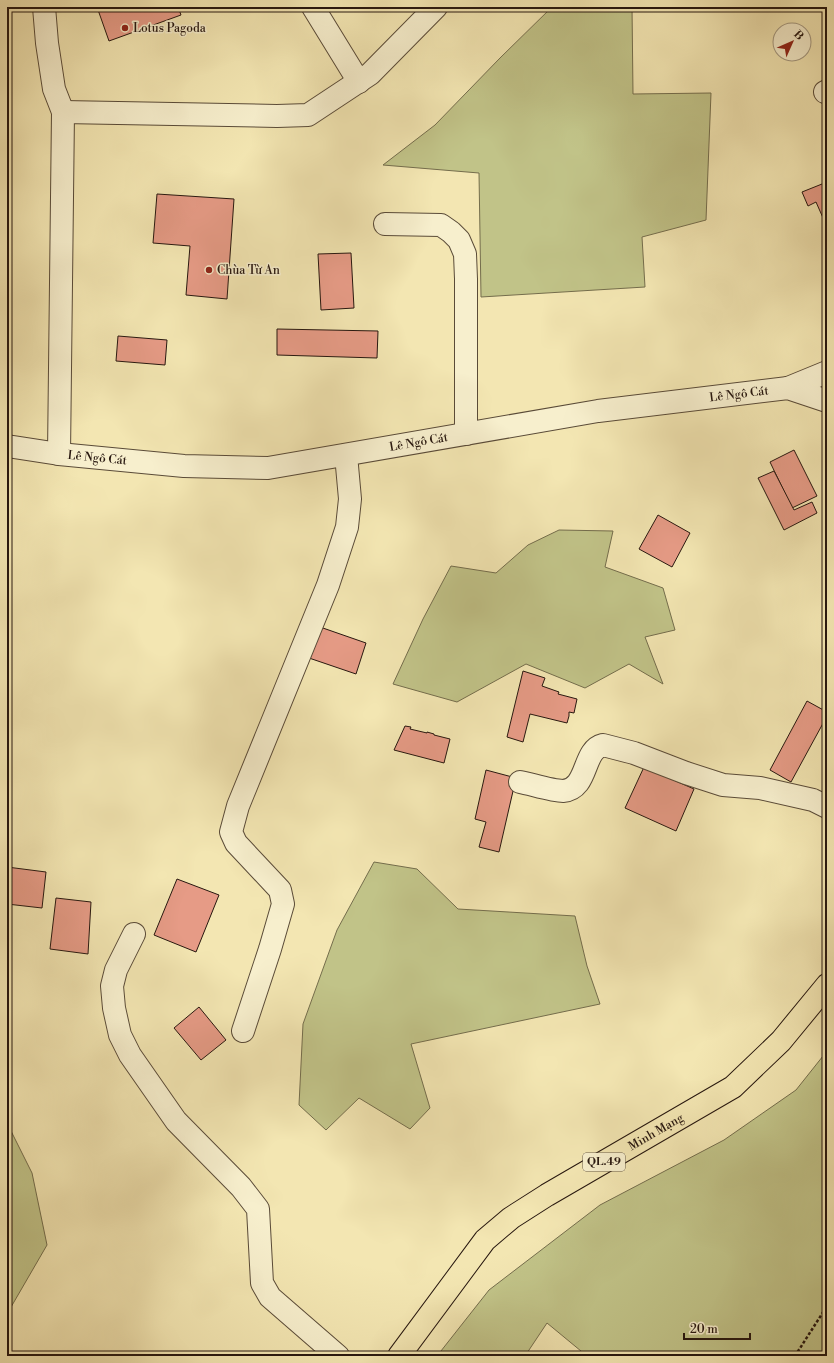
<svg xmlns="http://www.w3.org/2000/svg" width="834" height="1363" font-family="'Libre Bodoni',serif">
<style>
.green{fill:#c1c388;stroke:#746d4c}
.building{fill:#e69b86;stroke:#27170f}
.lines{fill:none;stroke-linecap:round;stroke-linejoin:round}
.minor-casing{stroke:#5a4b38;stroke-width:24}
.highway-casing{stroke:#27170f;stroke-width:24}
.path{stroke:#27170f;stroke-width:2.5;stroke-dasharray:3 2;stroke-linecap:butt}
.minor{stroke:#f7efcd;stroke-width:22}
.highway{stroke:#f3e6b2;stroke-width:22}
.poi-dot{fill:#8f2418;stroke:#f7efcd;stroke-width:1.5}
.labels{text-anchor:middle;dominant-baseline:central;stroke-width:3;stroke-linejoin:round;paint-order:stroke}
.shield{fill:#f7efcd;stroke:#655848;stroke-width:1}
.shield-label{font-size:11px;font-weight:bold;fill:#27170f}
.poi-label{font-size:12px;fill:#27170f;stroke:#f7efcd;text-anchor:start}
.street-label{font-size:12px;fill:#27170f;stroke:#f7efcd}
</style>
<rect width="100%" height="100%" fill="#f3e6b2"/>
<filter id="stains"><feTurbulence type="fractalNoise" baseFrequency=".005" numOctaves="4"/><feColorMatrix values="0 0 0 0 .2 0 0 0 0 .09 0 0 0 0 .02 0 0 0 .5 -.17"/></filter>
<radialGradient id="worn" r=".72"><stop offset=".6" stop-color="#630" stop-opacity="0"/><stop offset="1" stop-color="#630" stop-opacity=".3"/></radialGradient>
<g class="green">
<polygon points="552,7 632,7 633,94 711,93 706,220 642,237 645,287 481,297 479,173 383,165 435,125 500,58"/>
<polygon points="559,530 613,531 605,567 663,588 675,630 645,637 663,684 629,664 585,688 526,664 457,702 393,684 423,619 451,566 496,573 528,545"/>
<polygon points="374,862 417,869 458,909 575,916 587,966 600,1004 411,1044 430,1108 410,1129 359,1098 326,1130 299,1105 303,1024 337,930"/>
<polygon points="827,1051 827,1356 587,1356 547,1323 525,1356 437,1356 489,1290 600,1205 724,1140 796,1090"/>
<polygon points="7,1123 32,1173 47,1245 7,1314"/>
</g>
<g class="building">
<polygon points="97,7 178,7 181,15 109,41"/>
<polygon points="827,182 827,227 816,202 808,206 802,192"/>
<polygon points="157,194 234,199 227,299 186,295 190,246 153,243"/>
<polygon points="351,253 354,308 321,310 318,254"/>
<polygon points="277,329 378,331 377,358 277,355"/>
<polygon points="118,336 167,340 165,365 116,361"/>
<polygon points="794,450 817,496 792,508 770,462"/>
<polygon points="774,471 794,510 812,502 817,513 784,530 758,478"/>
<polygon points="658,515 690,533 672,567 639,549"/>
<polygon points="320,627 366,643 356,674 309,658"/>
<polygon points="523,671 545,678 542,686 559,692 558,694 577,699 574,713 569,712 569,716 567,723 530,714 523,742 507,737"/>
<polygon points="807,701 827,712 827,716 791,782 770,770"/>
<polygon points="405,726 411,727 410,729 427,733 427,732 434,734 434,735 450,739 444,763 394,750"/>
<polygon points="644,767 694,789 676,831 625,808"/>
<polygon points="486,770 516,778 499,852 479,847 486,822 475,819"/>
<polygon points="7,867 46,872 42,908 7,904"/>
<polygon points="177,879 219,895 196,952 154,935"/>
<polygon points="56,898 91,902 88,954 50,949"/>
<polygon points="199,1007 226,1040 201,1060 174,1028"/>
</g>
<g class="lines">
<defs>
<g id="minor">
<polyline points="44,7 47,43 54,89 63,112"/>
<polyline points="313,7 359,82"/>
<polyline points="825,92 827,91"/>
<polyline points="385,224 441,225 451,232 459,240 465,254 466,279 466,434"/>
<polyline points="788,388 827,372"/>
<path id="s1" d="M7,446L59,454L184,466L268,468L598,411L788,388L827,401"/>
<polyline points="59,454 63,112 277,116 308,115 370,74 436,7"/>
<path d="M520,782C531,784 552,791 563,791C589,789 582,750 603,745L634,753L686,773L723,785L760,788L813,800L827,807"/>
<polyline points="134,934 116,970 112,986 114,1008 120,1035 130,1055 176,1121 241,1187 258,1209 262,1283 270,1297 338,1356"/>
<polyline points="243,1031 270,949 283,904 280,890 236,843 231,832 238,806 328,585 347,527 350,499 346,455"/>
</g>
<g id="highway">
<path id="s2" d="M399,1356L485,1240L511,1218L547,1195L733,1087L781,1041L827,985"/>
</g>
</defs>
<use href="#minor" class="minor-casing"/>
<use href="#highway" class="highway-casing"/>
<polyline class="path" points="795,1356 827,1306"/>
<use href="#minor" class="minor"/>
<use href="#highway" class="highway"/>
</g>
<g class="poi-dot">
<circle cx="125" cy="28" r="4"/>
<circle cx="209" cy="270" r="4"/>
</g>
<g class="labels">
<rect class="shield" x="583" y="1153" width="42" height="18" rx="3"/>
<g class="shield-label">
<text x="604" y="1162">QL.49</text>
</g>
<g class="poi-label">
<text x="133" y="28">Lotus Pagoda</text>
<text x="217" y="270">Chùa Từ An</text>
</g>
<g class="street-label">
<text stroke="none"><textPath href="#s1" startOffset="739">Lê Ngô Cát</textPath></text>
<text stroke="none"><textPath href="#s1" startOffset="415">Lê Ngô Cát</textPath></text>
<text stroke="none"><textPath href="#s1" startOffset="91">Lê Ngô Cát</textPath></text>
<text stroke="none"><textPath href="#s2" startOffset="347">Minh Mạng</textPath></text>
</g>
</g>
<rect width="834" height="1363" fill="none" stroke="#f3e6b2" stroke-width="24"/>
<rect x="8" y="8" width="818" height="1347" fill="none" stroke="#27170f" stroke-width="2"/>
<rect x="12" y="12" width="810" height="1339" fill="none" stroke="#27170f"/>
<g transform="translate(792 42) rotate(45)"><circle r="19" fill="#f7efcd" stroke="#a49981"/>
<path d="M0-3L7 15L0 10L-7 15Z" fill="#8f2418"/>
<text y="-6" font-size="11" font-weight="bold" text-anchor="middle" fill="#27170f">B</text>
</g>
<path d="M684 1333v6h66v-6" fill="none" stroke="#27170f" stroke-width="2"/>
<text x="690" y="1333" font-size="12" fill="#27170f" stroke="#f7efcd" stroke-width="3" paint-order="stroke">20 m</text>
<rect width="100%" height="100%" filter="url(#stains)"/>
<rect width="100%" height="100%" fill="url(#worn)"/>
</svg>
